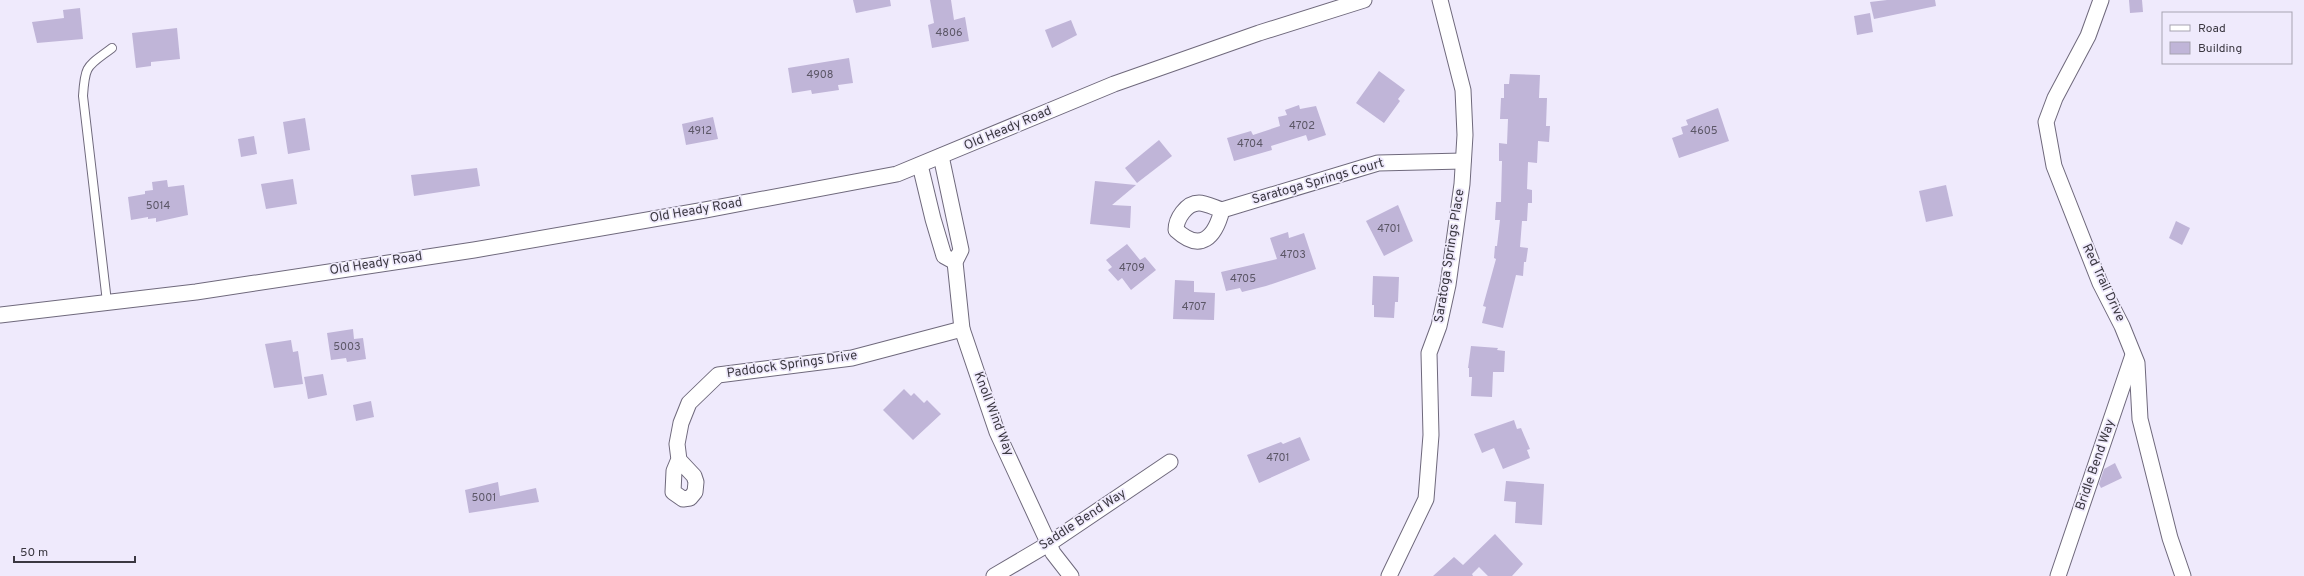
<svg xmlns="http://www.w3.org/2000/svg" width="2304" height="576" font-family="Overpass,sans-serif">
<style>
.building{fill:#c0b5d8}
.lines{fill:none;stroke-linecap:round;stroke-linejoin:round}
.service-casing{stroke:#6f697c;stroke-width:10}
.minor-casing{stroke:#6f697c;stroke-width:17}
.service{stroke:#fff;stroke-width:8}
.minor{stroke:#fff;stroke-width:15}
.labels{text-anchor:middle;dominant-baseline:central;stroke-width:3.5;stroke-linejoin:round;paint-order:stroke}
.number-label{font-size:11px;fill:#5c5767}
.street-label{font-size:13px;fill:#3b3841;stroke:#efeafc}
</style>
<rect width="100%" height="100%" fill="#efeafc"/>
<g class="building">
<polygon points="853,0 890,0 891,6 856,13"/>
<polygon points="930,0 951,0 954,20 965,17 969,41 932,48 928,25 934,23"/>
<polygon points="1887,0 1935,0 1936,6 1874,19 1870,2"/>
<polygon points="2129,0 2142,0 2143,12 2130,13"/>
<polygon points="80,8 83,39 37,43 32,22 64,18 63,10"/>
<polygon points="1870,13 1873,32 1857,35 1854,16"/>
<polygon points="1071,20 1077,35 1052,48 1045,30"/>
<polygon points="177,28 180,59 151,62 151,66 136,68 132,33"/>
<polygon points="849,58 853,83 838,85 839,90 812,94 811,90 792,93 788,68"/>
<polygon points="1379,71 1405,90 1398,99 1400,101 1384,123 1356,103"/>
<polygon points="1510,74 1540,75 1539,98 1547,98 1546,126 1550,126 1549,142 1538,141 1537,163 1528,162 1527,189 1532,190 1532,203 1528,203 1527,221 1522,221 1520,247 1528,248 1526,262 1524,262 1523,276 1516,275 1503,328 1482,323 1486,307 1483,306 1496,259 1494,258 1495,246 1497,246 1500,220 1495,220 1496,202 1501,202 1502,161 1499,161 1499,143 1507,144 1508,119 1500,119 1501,98 1504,98 1504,84 1509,84"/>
<polygon points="1299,105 1300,109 1316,106 1326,135 1308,141 1306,135 1271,146 1272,150 1234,161 1227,138 1251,131 1253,135 1280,126 1278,117 1287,115 1285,110"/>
<polygon points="1718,108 1729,141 1679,158 1672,138 1683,134 1681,127 1688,125 1686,120"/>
<polygon points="713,117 718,139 686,145 682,124"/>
<polygon points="305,118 310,150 288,154 283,122"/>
<polygon points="254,136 257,154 241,157 238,139"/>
<polygon points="1159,140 1172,156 1137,183 1125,168"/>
<polygon points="477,168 480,186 414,196 411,175"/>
<polygon points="293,179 297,204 266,209 261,184"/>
<polygon points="167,180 168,187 184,185 188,215 156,222 156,218 148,219 148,217 131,220 128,197 145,194 145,191 153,190 152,182"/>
<polygon points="1095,181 1136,185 1112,205 1131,206 1130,228 1090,224"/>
<polygon points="1946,185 1953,216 1926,222 1919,191"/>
<polygon points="1398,205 1413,241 1384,256 1366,221"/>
<polygon points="2176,221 2190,228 2182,245 2169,238"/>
<polygon points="1288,232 1289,238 1304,233 1316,269 1266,286 1242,292 1240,288 1226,291 1221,272 1277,259 1270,238"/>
<polygon points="1127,244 1140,260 1145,257 1156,270 1131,290 1122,278 1118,281 1108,270 1112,267 1106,260"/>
<polygon points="1373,276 1399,277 1398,302 1395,302 1394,318 1374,317 1374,305 1372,305"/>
<polygon points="1175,280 1194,281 1194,292 1215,293 1214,320 1173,319"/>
<polygon points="353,329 354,339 363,338 366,359 347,362 346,358 331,360 327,333"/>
<polygon points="291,340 293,352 298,351 303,384 274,388 265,344"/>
<polygon points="1471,346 1498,348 1497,350 1505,351 1504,372 1493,372 1492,397 1471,396 1472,377 1469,377 1469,368 1468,368"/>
<polygon points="323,374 327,395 308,399 304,377"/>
<polygon points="904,389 911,396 914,393 924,403 927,400 941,414 913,440 883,410"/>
<polygon points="371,401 374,417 356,421 353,405"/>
<polygon points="1514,420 1517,429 1521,428 1530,449 1527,450 1530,458 1503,469 1494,448 1482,453 1474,434"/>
<polygon points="1300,437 1310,460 1259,483 1247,455 1281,442 1283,444"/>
<polygon points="2115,463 2122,478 2101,488 2099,484 2104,469"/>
<polygon points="1506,481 1544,484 1542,525 1515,523 1516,502 1504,501"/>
<polygon points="498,482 500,496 536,488 539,502 469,513 465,490"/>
<polygon points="1495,534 1523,564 1512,576 1488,576 1479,567 1472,574 1473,576 1433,576 1454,557 1463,565"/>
</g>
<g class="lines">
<defs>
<path id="service" d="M107,302L83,96C85,64 87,67 112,48"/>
<g id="minor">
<polyline points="2101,0 2088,36 2055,98 2046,122 2054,166 2100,283 2122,326 2137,363 2140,419 2170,538 2183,576"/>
<polyline points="941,156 961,250 955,262 962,329 997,432 1053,553 1071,576"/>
<polyline points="920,165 933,219 944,256 955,262"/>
<path d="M1222,210C1215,237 1201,253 1176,230C1176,219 1186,203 1199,203C1206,203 1215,208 1222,210L1378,163L1463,161"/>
<polyline points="0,315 196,292 474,250 705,210 897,174 1114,84 1259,33 1364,0"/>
<polyline points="679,459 674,471 673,492 683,499 690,498 695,492 696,482 694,476 679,460 677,444 681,423 689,403 718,375 852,358 962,329"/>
<polyline points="994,576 1050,543 1170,462"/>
<polyline points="1389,576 1426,499 1431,435 1429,353 1439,326 1448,285 1462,184 1465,135 1463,90 1440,0"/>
<polyline points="2058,576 2133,355"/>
</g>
</defs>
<use href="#service" class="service-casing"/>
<use href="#minor" class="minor-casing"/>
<use href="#service" class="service"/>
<use href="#minor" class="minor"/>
</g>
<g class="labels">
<g class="number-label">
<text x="949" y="33">4806</text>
<text x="820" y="75">4908</text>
<text x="1302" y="126">4702</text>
<text x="700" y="131">4912</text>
<text x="1704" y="131">4605</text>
<text x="1250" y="144">4704</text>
<text x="158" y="206">5014</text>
<text x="1389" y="229">4701</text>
<text x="1293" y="255">4703</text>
<text x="1132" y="268">4709</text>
<text x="1243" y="279">4705</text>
<text x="1194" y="307">4707</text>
<text x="347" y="347">5003</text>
<text x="1278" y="458">4701</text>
<text x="484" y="498">5001</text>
</g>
<g class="street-label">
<text transform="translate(1008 129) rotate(-23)">Old Heady Road</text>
<text transform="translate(1318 182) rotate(-16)">Saratoga Springs Court</text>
<text transform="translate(696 211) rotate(-10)">Old Heady Road</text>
<text transform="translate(1450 256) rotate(-81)">Saratoga Springs Place</text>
<text transform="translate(376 264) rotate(-9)">Old Heady Road</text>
<text transform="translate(2103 283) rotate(65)">Red Trail Drive</text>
<text transform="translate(792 365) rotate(-8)">Paddock Springs Drive</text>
<text transform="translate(993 414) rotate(69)">Knoll Wind Way</text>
<text transform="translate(2096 465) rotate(-71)">Bridle Bend Way</text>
<text transform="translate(1083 520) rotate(-33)">Saddle Bend Way</text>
</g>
</g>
<rect x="2162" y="12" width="130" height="52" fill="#efeafc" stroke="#a7a3b1"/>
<rect x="2170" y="25" width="20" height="6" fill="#ffffff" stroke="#a7a3b1"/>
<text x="2198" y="32" font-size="12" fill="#3b3841">Road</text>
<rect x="2170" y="42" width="20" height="12" fill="#c0b5d8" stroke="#a7a3b1"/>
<text x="2198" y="52" font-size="12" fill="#3b3841">Building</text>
<path d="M14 556v6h121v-6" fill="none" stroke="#3b3841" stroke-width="2"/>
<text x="20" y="556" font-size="12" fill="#3b3841" stroke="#efeafc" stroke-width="3" paint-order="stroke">50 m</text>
</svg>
